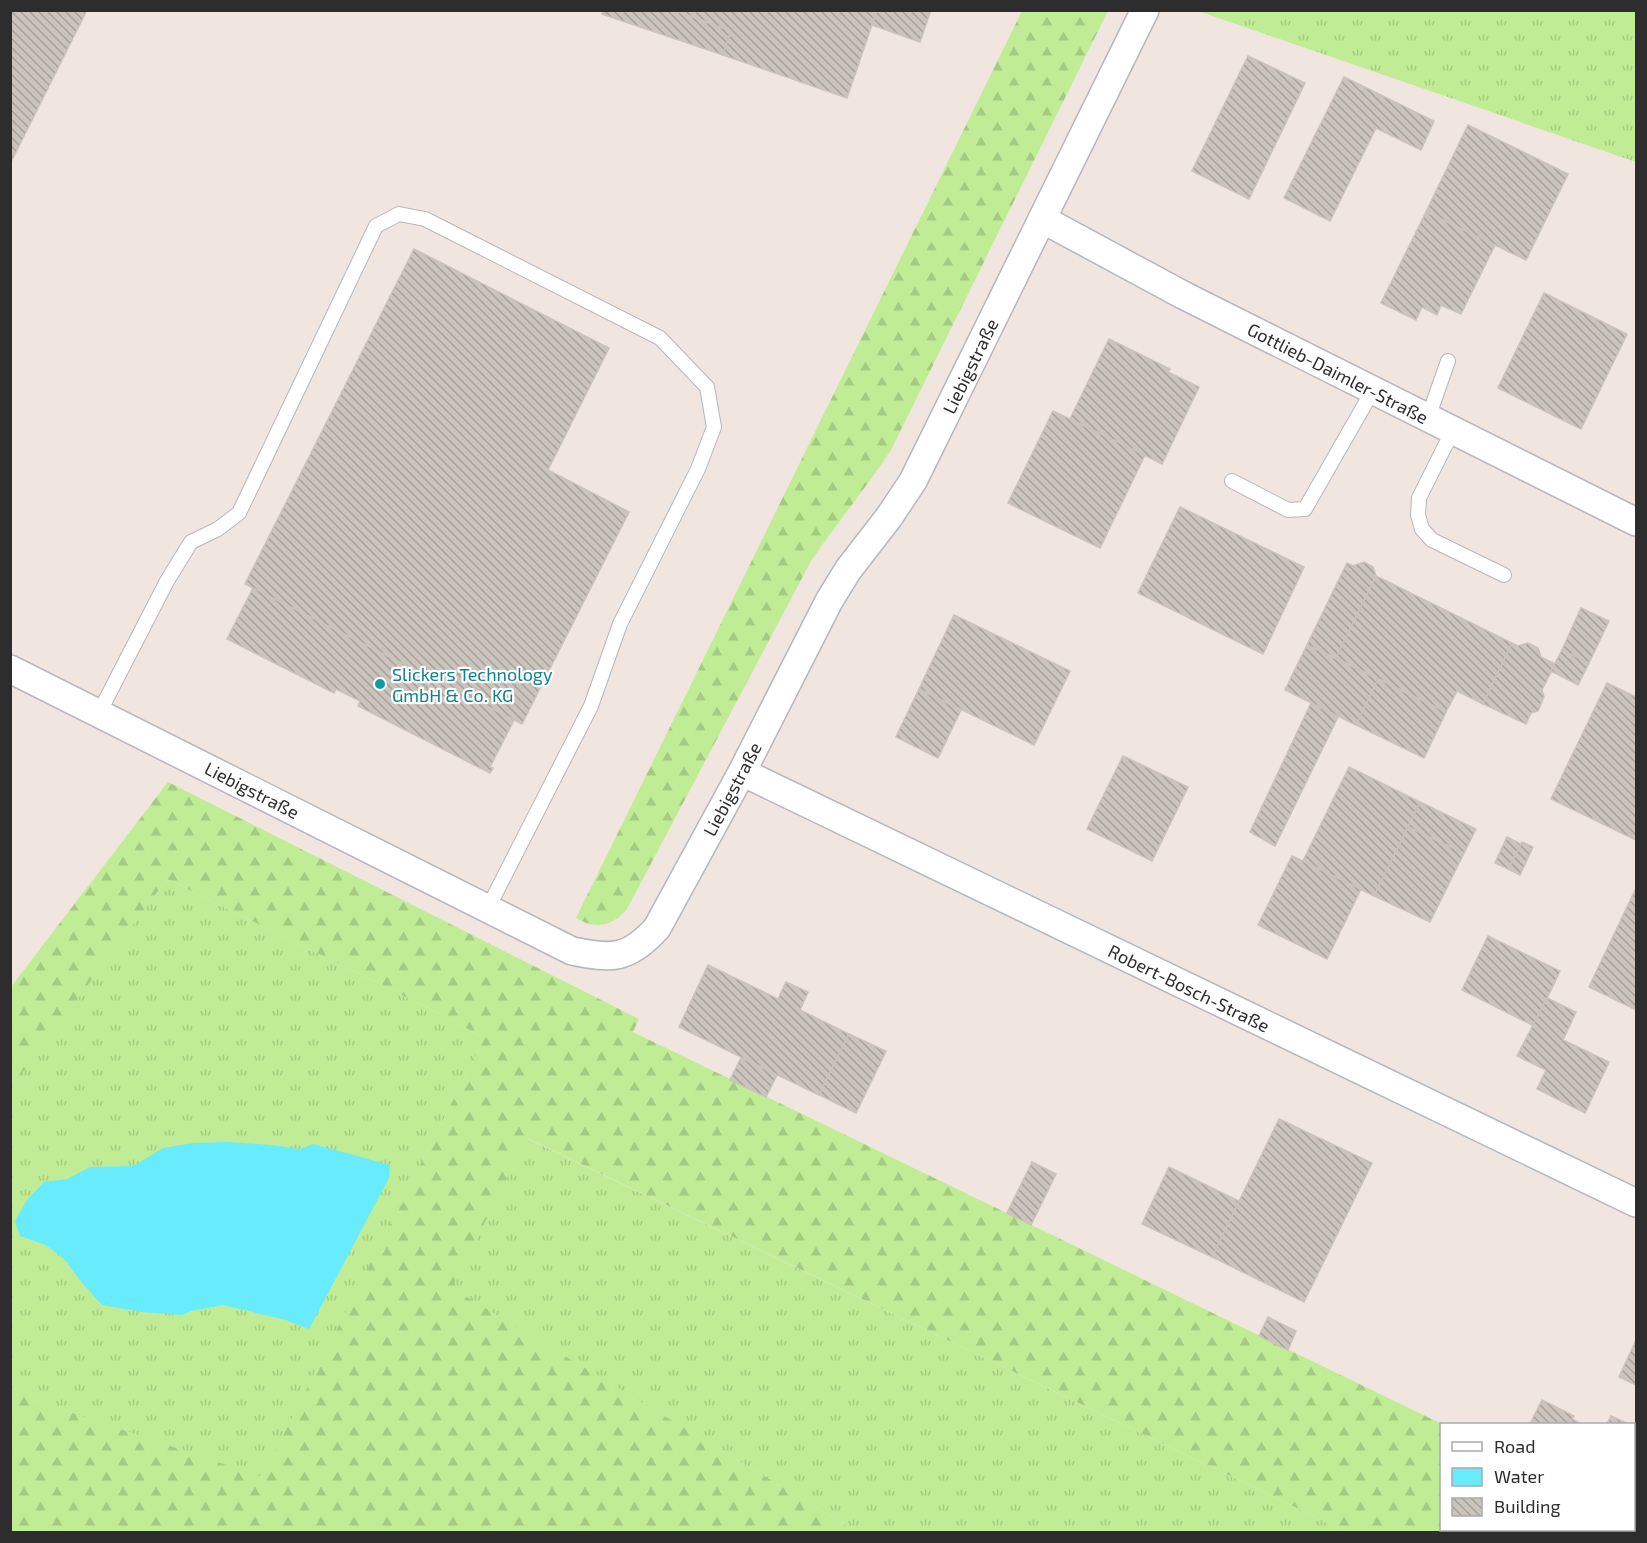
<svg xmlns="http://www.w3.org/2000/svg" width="1647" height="1543" font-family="'Exo 2',sans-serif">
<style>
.grass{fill:url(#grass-tufts)}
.forest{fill:url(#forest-firs)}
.water{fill:#68ebfc}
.building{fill:url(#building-back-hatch);stroke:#ccc2b8;stroke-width:1.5}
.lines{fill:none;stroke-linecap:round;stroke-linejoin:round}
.lane-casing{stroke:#b3b7c2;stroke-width:16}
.street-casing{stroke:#b3b7c2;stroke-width:30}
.lane{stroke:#fff;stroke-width:14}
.street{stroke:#fff;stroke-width:27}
.culture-dot{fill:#0f9aa8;stroke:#fff;stroke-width:2}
.labels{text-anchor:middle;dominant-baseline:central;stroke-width:4.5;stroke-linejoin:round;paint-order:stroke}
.street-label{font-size:18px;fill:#2d2d2d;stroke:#fff}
.culture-label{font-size:18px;fill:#0d838f;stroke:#fff;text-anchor:start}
</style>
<defs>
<pattern id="grass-tufts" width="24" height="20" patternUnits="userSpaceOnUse" patternTransform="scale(1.5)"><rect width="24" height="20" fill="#c0ec96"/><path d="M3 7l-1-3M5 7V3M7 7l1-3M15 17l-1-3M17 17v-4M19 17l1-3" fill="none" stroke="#a5cb82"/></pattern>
<pattern id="forest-firs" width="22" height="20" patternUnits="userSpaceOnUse" patternTransform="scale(1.5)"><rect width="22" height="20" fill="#c0ec96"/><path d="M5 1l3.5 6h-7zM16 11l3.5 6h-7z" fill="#a5cb82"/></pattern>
<pattern id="building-back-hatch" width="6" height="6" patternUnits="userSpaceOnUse" patternTransform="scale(1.5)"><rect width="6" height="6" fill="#cbc4bd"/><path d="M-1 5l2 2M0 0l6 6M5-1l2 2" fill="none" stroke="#a5a09a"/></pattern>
</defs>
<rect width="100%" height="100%" fill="#f0e6df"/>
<g class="grass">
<polygon points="1198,11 1636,11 1636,162"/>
<polygon points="167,879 455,1021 484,1039 262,1478 11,1392 10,1088"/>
<polygon points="526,1138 1347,1532 857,1532 451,1288"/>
</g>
<g class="forest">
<path d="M1022,11H1108L891,450C866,488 837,523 811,561L627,909C613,926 595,930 576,918Z"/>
<polygon points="168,782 639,1019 633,1032 1442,1424 1442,1530 1634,1530 1634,1517 1636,1519 1636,1532 1347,1532 527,1138 452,1288 857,1532 11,1532 11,1392 262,1477 484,1039 455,1021 167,879 11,1088 10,988"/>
</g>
<polygon class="water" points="228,1142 271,1145 300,1149 313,1144 390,1165 389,1178 309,1329 286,1320 223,1305 191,1311 182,1315 142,1312 102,1305 83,1284 64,1259 46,1245 20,1236 15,1221 27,1200 44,1182 67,1179 90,1167 133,1166 163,1148 194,1143"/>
<g class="building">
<polygon points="10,10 87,10 10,164"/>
<polygon points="603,10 674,10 731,31 723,55 602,14"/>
<polygon points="674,10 877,10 847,98 723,55 731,31"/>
<polygon points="877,10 931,10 920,42 872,25"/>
<polygon points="1248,56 1305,83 1249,199 1192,171"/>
<polygon points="1344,77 1434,121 1421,150 1376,128 1330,221 1284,198"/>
<polygon points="1468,125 1568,174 1526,260 1426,212"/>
<polygon points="1426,212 1495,245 1461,314 1441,305 1437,315 1422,307 1416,320 1381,303"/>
<polygon points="414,249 609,348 548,470 629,512 522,724 245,584"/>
<polygon points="1544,293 1627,334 1581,429 1498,388"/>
<polygon points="1109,339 1170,369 1168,372 1199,387 1162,464 1070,419"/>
<polygon points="1053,411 1145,455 1100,548 1008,503"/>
<polygon points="1180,507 1304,567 1263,654 1138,593"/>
<polygon points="1364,562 1373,567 1376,576 1336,658 1307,645 1347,563 1353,566"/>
<polygon points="1376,576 1512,643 1483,704 1457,691 1446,712 1336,658"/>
<polygon points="253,588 514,720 490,767 493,768 490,773 358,706 360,701 336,689 334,693 227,639"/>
<polygon points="1581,608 1609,621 1589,663 1562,650"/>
<polygon points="954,615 1070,671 1034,745 919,689"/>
<polygon points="1512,643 1518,646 1528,643 1538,648 1541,657 1555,664 1542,690 1544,697 1538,711 1531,713 1526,724 1483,704"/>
<polygon points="1307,645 1378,679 1356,725 1285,690"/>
<polygon points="1562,650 1589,663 1578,685 1551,671"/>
<polygon points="1378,679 1446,712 1424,758 1356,725"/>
<polygon points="1607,683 1636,697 1636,840 1551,799"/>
<polygon points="919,689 961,710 938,758 896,737"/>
<polygon points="1311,703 1338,717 1275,846 1250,832"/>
<polygon points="1123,756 1188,787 1152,861 1087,829"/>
<polygon points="1349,767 1420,802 1374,896 1303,861"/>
<polygon points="1420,802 1476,829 1464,853 1408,827"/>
<polygon points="1408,827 1464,853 1430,922 1374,896"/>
<polygon points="1507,837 1521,844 1508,869 1495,863"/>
<polygon points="1522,842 1533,847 1520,875 1508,869"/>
<polygon points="1292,856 1361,889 1327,959 1258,925"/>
<polygon points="1636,888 1636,1005 1634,1009 1589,987"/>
<polygon points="1488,936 1560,971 1534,1026 1462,990"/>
<polygon points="708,965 778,999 786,982 808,992 800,1010 849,1034 819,1095 679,1027"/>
<polygon points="1547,998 1576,1012 1563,1040 1609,1062 1585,1113 1537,1089 1546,1070 1517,1056"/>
<polygon points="849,1034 886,1051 856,1113 819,1095"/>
<polygon points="741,1058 777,1075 766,1097 730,1080"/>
<polygon points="1279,1119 1372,1163 1304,1302 1212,1257"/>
<polygon points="1032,1162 1056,1174 1031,1225 1007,1213"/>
<polygon points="1169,1167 1239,1201 1212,1257 1142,1224"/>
<polygon points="1268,1317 1296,1331 1288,1350 1259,1336"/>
<polygon points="1636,1340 1636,1385 1619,1377"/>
<polygon points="1542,1400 1574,1416 1572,1419 1581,1424 1530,1424"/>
<polygon points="1611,1416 1629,1424 1607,1424"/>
<polygon points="1634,1426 1636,1428 1636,1472 1634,1478"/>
</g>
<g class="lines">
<defs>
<g id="lane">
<polyline points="1428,418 1448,361"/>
<polyline points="1453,430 1419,498 1418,515 1422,529 1432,540 1504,575"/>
<polyline points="1232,481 1288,510 1305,509 1373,390"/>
<polyline points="99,713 167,581 191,542 218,529 239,513 376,226 399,214 425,219 660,338 707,387 714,427 698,469 620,624 591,706 488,908"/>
</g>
<g id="street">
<polyline points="1042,219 1183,295 1636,522"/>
<path d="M10,669L572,951C612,959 628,960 657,928L742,772L829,601L848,570L889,517L913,481L1145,10"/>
<polyline points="742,772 1636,1203"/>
</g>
</defs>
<use href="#lane" class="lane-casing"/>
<use href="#street" class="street-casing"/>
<use href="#lane" class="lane"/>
<use href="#street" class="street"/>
</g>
<circle class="culture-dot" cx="380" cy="684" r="6"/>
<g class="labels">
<g class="street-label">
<text transform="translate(970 366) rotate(-64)">Liebigstraße</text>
<text transform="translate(1338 373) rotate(27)">Gottlieb-Daimler-Straße</text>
<text transform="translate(732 789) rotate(-62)">Liebigstraße</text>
<text transform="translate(252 790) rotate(27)">Liebigstraße</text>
<text transform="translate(1189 988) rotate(26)">Robert-Bosch-Straße</text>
</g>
<g class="culture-label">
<text x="392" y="674">Slickers Technology<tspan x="392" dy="21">GmbH &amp; Co. KG</tspan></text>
</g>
</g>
<rect width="1647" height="1543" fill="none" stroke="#2d2d2d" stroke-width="24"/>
<rect x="1440" y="1423" width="195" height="108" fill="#ffffff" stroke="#ababab" stroke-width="1.5"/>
<rect x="1452" y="1442" width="30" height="9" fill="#ffffff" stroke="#ababab" stroke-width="1.5"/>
<text x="1494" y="1453" font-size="18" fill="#2d2d2d">Road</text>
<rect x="1452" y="1468" width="30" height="18" fill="#68ebfc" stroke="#ababab" stroke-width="1.5"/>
<text x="1494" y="1483" font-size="18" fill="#2d2d2d">Water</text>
<rect x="1452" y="1498" width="30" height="18" fill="url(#building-back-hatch)" stroke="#ababab" stroke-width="1.5"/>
<text x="1494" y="1513" font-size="18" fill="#2d2d2d">Building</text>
</svg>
